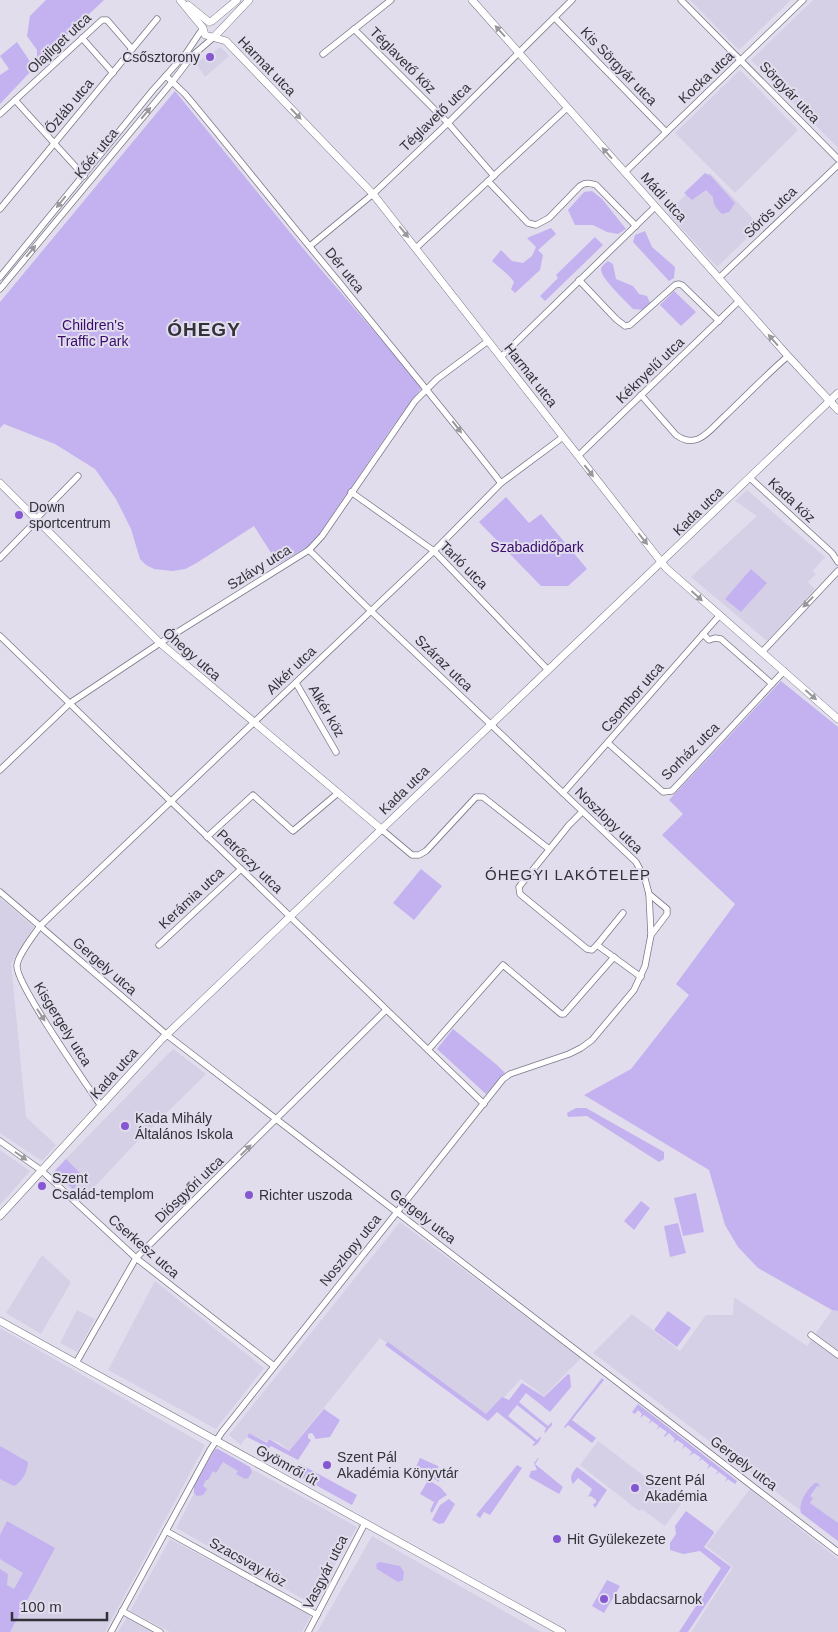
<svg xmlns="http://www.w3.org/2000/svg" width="838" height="1632" font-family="Helvetica,sans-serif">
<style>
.built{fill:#d6d0e7}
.green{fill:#c3b2ef}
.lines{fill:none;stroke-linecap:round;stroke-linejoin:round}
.minor-casing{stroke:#7c7886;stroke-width:7}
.tertiary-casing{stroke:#7c7886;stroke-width:8}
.minor{stroke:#fff;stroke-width:5.5}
.tertiary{stroke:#fff;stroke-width:7}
.oneway{fill:#99989c}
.poi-dot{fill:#8558d1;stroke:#e1dded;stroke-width:2}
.labels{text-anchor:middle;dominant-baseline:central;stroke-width:4;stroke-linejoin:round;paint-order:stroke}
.street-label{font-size:14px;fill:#333238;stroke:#e1dded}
.poi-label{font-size:14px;fill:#333238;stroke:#e1dded;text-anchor:start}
.park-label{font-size:14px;fill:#390c6c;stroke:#e1dded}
.neighbourhood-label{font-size:15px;letter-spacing:1px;fill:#333238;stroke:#e1dded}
.district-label{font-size:19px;font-weight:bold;letter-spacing:1px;fill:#333238;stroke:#e1dded}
</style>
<rect width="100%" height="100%" fill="#e1dded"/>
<g class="built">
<polygon points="690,0 791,0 739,50"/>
<polygon points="813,0 838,0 838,148 751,60"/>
<polygon points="221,47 229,56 205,77 196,63"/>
<polygon points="740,70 798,130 735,193 675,133"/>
<polygon points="710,173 760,226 717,267 667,212"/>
<polygon points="747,490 825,557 813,571 816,574 808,582 815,589 767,641 691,577 757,516 735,501"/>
<polygon points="0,898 34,927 11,963 26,1117 56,1145 42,1161 0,1133"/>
<polygon points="173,1049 206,1074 129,1150 82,1200 53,1172"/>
<polygon points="0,1150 30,1171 0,1205"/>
<polygon points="400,1222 581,1358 544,1396 521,1379 487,1416 380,1338 289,1451 280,1443 269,1439 267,1442 249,1433 241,1445 229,1435"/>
<polygon points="42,1255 71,1282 41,1334 6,1313"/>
<polygon points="155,1281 264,1368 216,1429 108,1370"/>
<polygon points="734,1297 807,1346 832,1310 838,1311 838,1539 593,1353 632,1314 680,1351 706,1315 733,1315"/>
<polygon points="77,1310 95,1319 77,1352 60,1343"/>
<polygon points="0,1328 205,1445 105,1632 0,1632"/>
<polygon points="598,1441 681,1504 665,1526 642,1509 639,1511 580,1465"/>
<polygon points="217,1450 357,1527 312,1604 176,1528"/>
<polygon points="750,1489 838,1559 838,1632 691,1632 733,1567 706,1546"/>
<polygon points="372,1536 541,1632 317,1632"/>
<polygon points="170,1539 311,1615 302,1632 170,1632 130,1611"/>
<polygon points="127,1617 152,1632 118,1632"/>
</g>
<g class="green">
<polygon points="46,0 104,0 37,63 37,50 27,36 30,16"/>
<polygon points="17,42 33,66 31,71 0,104 0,75 9,69 0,56"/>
<polygon points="175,91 306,252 422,387 393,426 320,533 307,547 278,564 254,526 195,564 185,569 173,571 154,569 146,565 140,559 131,529 116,499 95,469 55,444 4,424 0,428 0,302"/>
<path d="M705,173L711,176L735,203L729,212L722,214C716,208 713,205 713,197L706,190L692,200L684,193Z"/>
<polygon points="592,191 602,199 626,229 618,234 607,232 593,225 575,225 568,210 584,192"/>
<path d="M551,228L556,234L538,250L543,255L540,270L515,293L511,289L514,282C508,273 499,268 492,261L501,250L512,261L523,263L532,256L536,247L527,238Z"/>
<polygon points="645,231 652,247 675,267 674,278 669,281 633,242 635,235"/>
<polygon points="595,237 603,245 545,301 540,296 558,278 556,275"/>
<path d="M608,261L613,264L616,279L633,286L639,294L647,296L650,303L644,310L633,309C627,302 600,278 601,269C601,266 606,263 608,261Z"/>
<polygon points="674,291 696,312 681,326 660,305"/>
<polygon points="506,497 529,523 541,514 587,569 568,586 541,586 479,522"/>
<polygon points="751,569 767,583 741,612 725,599"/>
<polygon points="781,681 838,727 838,1311 832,1310 758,1268 738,1247 725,1225 709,1170 584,1095 631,1069 689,995 676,984 735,904 662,835 683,814 669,800"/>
<polygon points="421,869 442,886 414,920 393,903"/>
<polygon points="453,1029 497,1065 505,1073 486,1094 437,1049"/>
<polygon points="576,1108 586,1108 664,1152 664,1159 659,1162 587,1116 568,1117 567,1113"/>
<polygon points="66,1159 84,1177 73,1189 54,1172"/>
<polygon points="696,1193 704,1232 683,1236 674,1198"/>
<polygon points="641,1201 650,1208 634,1230 624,1221"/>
<polygon points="678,1223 686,1253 670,1257 664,1226"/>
<polygon points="668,1311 691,1328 677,1347 654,1330"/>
<path d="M388,1342L486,1414L502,1397L509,1400L522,1383L544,1397L568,1374L570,1375L571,1387L550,1412L526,1393L519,1402L548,1426L552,1422V1425L546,1432L544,1433L546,1428L517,1405L508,1416L537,1440L541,1436C541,1440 537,1446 532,1446L535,1442L497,1412L488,1421L385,1345Z"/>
<polygon points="602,1378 604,1380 572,1420 596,1438 592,1443 568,1425 565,1428 564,1427"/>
<polygon points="638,1404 737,1481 735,1484 728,1479 725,1482 727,1478 719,1472 715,1475 718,1471 711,1466 707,1469 709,1465 702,1459 698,1462 701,1458 694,1453 689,1456 692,1452 685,1446 682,1450 684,1445 677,1440 673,1443 675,1439 669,1433 665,1437 664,1436 667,1432 660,1427 656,1430 659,1426 652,1421 648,1424 651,1420 644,1415 640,1418 642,1414 638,1410 635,1414 632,1412"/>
<polygon points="324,1409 340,1420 330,1437 315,1439 315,1437 312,1433 308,1434 308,1438 311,1440 298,1460 271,1446 269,1448 247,1437 249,1433 267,1443 269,1439 289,1451"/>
<path d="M0,1446L28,1462C28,1471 22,1482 14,1486L0,1479Z"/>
<polygon points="215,1449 218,1449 250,1467 252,1472 248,1478 245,1479 236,1474 238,1471 223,1462 216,1473 213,1471 208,1480 206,1480 203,1486 207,1489 203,1495 197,1496 194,1493 194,1486"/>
<polygon points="420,1458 438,1466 439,1482 416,1467"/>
<polygon points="538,1458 539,1458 535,1464 563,1487 559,1494 529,1477 531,1471 537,1470 534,1463"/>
<polygon points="300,1464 357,1495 352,1505 294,1473"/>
<polygon points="517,1465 522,1468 490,1515 484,1512 480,1518 476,1515"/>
<path d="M577,1467L607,1490L595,1508L593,1504L596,1503V1500L591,1496L588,1497L592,1489L578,1478L573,1484C569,1477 572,1473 577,1467Z"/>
<polygon points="424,1477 440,1487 447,1495 439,1500 432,1513 430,1511 434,1502 420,1494 427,1482"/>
<path d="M815,1483H818L820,1487L817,1486L810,1496L813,1498L810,1503L838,1523V1541L801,1513C798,1503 807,1489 815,1483Z"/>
<polygon points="449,1499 455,1504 444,1523 439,1524 432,1520 440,1505"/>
<polygon points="686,1511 713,1531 714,1533 704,1547 731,1567 688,1632 679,1632 721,1568 700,1551 683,1554 670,1550 670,1543 676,1534 675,1526"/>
<polygon points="7,1521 55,1548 10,1632 0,1632 0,1569 8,1574 7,1585 14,1589 23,1573 0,1559 0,1535"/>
<polygon points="380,1562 400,1566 404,1572 403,1580 398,1582 377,1569 376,1564"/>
<polygon points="607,1580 620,1586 604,1613 592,1606"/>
</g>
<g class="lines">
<defs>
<g id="minor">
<polyline points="681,0 838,159"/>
<polyline points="555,18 666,132"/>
<polyline points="354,29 448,123 494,176"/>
<polyline points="82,38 113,73"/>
<polyline points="323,54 391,0"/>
<path d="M166,76L185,94C237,156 287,220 339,282C393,349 448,415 501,483"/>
<polyline points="15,100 84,176"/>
<polyline points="0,114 102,20 107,20 132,49"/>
<polyline points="625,172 803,0"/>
<path d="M488,181L528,223L536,225L549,218L580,186C586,182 589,183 596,185L636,226"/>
<polyline points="0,209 157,19"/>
<polyline points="310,246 373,194 448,123 572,0"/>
<polyline points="416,248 567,108"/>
<polyline points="0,277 153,90 187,52 203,28"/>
<polyline points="719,278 838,165"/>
<polyline points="579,280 616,319 625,326 630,325 675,285 679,284 682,285 719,321"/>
<polyline points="0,289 173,81 192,56 214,37"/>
<polyline points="501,357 655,207"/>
<path d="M641,395L676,435C683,440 689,442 698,439C708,435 717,423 725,416C746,396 766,375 788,356"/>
<polyline points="578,456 739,301"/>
<polyline points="750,478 832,553 838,562"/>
<polyline points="351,492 434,551 548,670"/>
<polyline points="36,519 78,476"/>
<polyline points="0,558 37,520"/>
<polyline points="703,634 709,640 715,638 721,639 772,684"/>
<polyline points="0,636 484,1104"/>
<polyline points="762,652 838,571"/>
<polyline points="296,683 336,752"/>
<polyline points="608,743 663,792 672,791 784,671"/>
<polyline points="0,770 70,703 160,643 309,550 322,536 415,401 437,379 488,341"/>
<polyline points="563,793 719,616"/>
<polyline points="582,812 569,825 519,887 520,894 587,949 592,950 597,945 641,977"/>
<polyline points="381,829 412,855 419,855 426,851 476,797 483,797 549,849"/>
<polyline points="207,837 253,795 293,831 338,793"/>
<polyline points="0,892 167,1035 838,1552"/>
<polyline points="649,894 667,909 667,914 651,935"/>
<polyline points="159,945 241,869"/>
<polyline points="597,945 623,913"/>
<polyline points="428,1050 503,965 561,1014 564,1014 614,957"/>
<path d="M101,1106C87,1085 16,984 17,966C17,956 34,935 40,926L434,551L501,483L563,437"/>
<polyline points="0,1141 42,1171 136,1258 274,1366"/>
<polyline points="811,1335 838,1355"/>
<polyline points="76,1363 136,1258 386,1010"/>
<polyline points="166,1531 317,1615"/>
<polyline points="122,1611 160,1632"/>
<polyline points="111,1632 210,1450 222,1432 503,1079 510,1074 569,1054 581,1048 592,1040 634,990 645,966 651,935 649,894 645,879 636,862 371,611 309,550"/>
<polyline points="308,1632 365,1523"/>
</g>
<g id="tertiary">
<polyline points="180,0 203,28 205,35 226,41 373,194 666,568 838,719"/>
<polyline points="472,0 788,356 838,410"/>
<polyline points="188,5 209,22"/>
<polyline points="212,21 237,0"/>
<polyline points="214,37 249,0"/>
<polyline points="0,483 160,643 381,829"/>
<polyline points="0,1216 162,1039 838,393"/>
<polyline points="0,1321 562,1632"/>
</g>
</defs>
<use href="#minor" class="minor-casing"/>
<use href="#tertiary" class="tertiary-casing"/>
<use href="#minor" class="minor"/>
<use href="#tertiary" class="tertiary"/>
</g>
<defs><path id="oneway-solid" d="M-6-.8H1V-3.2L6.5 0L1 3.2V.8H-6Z" transform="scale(1.25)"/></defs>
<g class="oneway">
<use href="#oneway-solid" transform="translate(500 31) rotate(-132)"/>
<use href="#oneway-solid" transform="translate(146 113) rotate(-50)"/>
<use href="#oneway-solid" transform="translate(296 114) rotate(46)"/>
<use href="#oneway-solid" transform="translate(607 153) rotate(-132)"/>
<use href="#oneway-solid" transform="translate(61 202) rotate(129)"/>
<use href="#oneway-solid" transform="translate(404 232) rotate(51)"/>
<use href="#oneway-solid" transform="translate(31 251) rotate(-50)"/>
<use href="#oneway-solid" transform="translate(773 340) rotate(-131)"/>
<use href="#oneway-solid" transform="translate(457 427) rotate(52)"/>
<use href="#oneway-solid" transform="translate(589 471) rotate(52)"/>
<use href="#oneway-solid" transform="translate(643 539) rotate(51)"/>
<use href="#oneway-solid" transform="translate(697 596) rotate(42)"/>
<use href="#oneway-solid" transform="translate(808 602) rotate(134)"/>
<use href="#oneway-solid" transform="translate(811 695) rotate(41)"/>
<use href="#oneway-solid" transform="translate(41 1015) rotate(57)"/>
<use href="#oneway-solid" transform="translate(246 1150) rotate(-45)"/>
<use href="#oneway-solid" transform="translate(21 1156) rotate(35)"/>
</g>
<g class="poi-dot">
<circle cx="210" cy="57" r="5"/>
<circle cx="19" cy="515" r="5"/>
<circle cx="125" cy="1126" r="5"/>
<circle cx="42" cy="1186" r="5"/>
<circle cx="249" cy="1195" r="5"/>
<circle cx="327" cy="1465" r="5"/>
<circle cx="635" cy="1488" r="5"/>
<circle cx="557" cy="1539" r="5"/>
<circle cx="604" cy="1599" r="5"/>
</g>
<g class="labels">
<g class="street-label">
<text transform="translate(59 43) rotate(-43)">Olajliget utca</text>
<text transform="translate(403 60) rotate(45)">Téglavető köz</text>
<text transform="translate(267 66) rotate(46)">Harmat utca</text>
<text transform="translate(619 66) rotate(46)">Kis Sörgyár utca</text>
<text transform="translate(706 77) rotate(-43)">Kocka utca</text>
<text transform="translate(790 92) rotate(46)">Sörgyár utca</text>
<text transform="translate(69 106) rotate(-50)">Őzláb utca</text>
<text transform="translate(435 117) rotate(-44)">Téglavető utca</text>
<text transform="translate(96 153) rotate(-51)">Kőér utca</text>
<text transform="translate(664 197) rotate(48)">Mádi utca</text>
<text transform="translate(770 212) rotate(-44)">Sörös utca</text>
<text transform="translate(345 270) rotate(51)">Dér utca</text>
<text transform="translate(650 370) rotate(-44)">Kéknyelű utca</text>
<text transform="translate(531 375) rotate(52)">Harmat utca</text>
<text transform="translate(792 500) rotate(43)">Kada köz</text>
<text transform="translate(698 511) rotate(-44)">Kada utca</text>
<text transform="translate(464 565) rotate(45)">Tarló utca</text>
<text transform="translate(259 567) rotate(-32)">Szlávy utca</text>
<text transform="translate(192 654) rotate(41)">Óhegy utca</text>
<text transform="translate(444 663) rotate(44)">Száraz utca</text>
<text transform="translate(291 670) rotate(-44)">Alkér utca</text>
<text transform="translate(632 697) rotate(-49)">Csombor utca</text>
<text transform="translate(327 711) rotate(60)">Alkér köz</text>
<text transform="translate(690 751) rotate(-45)">Sorház utca</text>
<text transform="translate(404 790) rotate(-44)">Kada utca</text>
<text transform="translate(609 820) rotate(44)">Noszlopy utca</text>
<text transform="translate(250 861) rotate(44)">Petrőczy utca</text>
<text transform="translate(191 898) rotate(-43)">Kerámia utca</text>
<text transform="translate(105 966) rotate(41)">Gergely utca</text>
<text transform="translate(63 1024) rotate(58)">Kisgergely utca</text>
<text transform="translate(114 1073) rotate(-48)">Kada utca</text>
<text transform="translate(189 1189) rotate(-44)">Diósgyőri utca</text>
<text transform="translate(423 1216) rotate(38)">Gergely utca</text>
<text transform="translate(144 1246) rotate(41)">Cserkesz utca</text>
<text transform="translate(350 1250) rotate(-51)">Noszlopy utca</text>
<text transform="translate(744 1463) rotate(37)">Gergely utca</text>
<text transform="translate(287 1465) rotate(29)">Gyömrői út</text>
<text transform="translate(248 1562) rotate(29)">Szacsvay köz</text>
<text transform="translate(325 1572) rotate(-63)">Vasgyár utca</text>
</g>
<g class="poi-label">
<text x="200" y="57" text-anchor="end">Csősztorony</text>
<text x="29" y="507">Down<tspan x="29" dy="16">sportcentrum</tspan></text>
<text x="135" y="1118">Kada Mihály<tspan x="135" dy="16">Általános Iskola</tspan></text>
<text x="52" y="1178">Szent<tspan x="52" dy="16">Család-templom</tspan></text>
<text x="259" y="1195">Richter uszoda</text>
<text x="337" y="1457">Szent Pál<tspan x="337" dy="16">Akadémia Könyvtár</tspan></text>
<text x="645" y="1480">Szent Pál<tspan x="645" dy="16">Akadémia</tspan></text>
<text x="567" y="1539">Hit Gyülekezete</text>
<text x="614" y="1599">Labdacsarnok</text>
</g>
<g class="park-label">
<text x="93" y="325">Children's<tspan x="93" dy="16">Traffic Park</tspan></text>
<text x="537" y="547">Szabadidőpark</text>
</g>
<g class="neighbourhood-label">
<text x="568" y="874">ÓHEGYI LAKÓTELEP</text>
</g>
<g class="district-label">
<text x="204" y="329">ÓHEGY</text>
</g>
</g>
<path d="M12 1612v8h95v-8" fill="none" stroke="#333238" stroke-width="2.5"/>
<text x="20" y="1612" font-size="15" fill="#333238" stroke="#e1dded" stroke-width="4" paint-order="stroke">100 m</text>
</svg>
